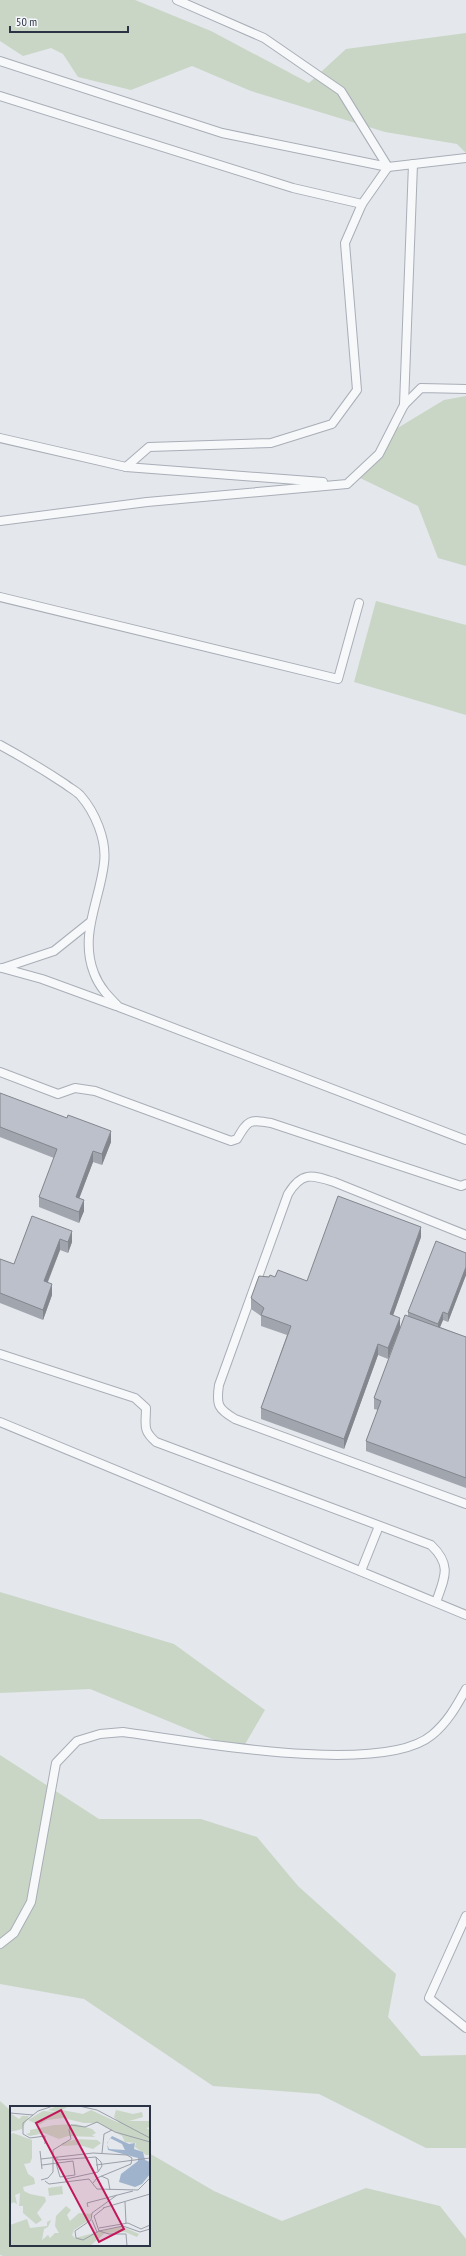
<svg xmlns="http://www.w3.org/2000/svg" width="466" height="2256" font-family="'PT Sans Narrow',sans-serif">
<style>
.green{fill:#c9d6c5}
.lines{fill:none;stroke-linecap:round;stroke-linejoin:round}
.service-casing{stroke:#a9aeb7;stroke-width:10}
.service{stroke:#f7f8fa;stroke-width:8}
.wall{fill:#a1a5ae}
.shaded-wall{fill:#83868d}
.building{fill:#bbc0ca;stroke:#83868d}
.inset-road{fill:none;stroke:#9a9fa9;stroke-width:1}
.view{fill:#c2185b;fill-opacity:0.15;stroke:#c2185b;stroke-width:2}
.inset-edge{fill:none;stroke:#2b3445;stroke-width:2}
</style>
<rect width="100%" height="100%" fill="#e4e7ec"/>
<g class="green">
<polygon points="0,0 135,0 211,31 309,83 346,49 466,33 466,153 457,144 385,132 251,91 192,66 131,90 78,77 63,54 51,48 23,56 0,41"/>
<polygon points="466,396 466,566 438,558 418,506 358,477 391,432 444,400"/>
<polygon points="376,601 466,625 466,715 354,682"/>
<polygon points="0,1592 174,1644 265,1710 241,1751 90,1689 0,1693"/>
<polygon points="0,1755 99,1819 201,1819 257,1837 298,1886 396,1974 388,2017 421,2056 466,2055 466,2148 426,2148 319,2094 213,2086 84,1999 0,1984"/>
<polygon points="0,2101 11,2111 11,2245 149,2245 149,2153 214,2191 282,2221 366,2188 440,2206 466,2239 466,2256 3,2256 0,2255"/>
</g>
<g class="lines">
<defs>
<g id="service">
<polyline points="0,61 222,133 388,167 466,158"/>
<polyline points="0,96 293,188 362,204"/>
<polyline points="404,405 413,164"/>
<polyline points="0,438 126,467 323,482"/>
<polyline points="126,467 149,447 271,443 332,424 357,390 345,243 362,204 388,167 341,91 264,38 177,0"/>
<polyline points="0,521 147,502 347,484 379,454 404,405 421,388 466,389"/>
<polyline points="0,597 338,679 359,603"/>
<path d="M0,745C22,757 44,770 65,784C70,788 76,791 80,795C95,812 107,840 104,863C100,900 79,935 94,973C99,987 109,997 119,1007L466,1140"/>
<polyline points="2,968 42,979 116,1006"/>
<polyline points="3,968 54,951 89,923"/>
<path d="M0,1072L58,1094L75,1088L95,1091L231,1141L237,1139C248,1120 249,1119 271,1123L461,1186L466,1184"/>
<path d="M466,1235L334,1182C312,1175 302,1171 288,1194L219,1385C216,1405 218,1409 235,1419L466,1504"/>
<path d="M0,1354L135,1398L146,1408C146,1425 142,1430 156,1442L431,1545C452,1565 445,1577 436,1602"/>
<polyline points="0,1422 466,1615"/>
<polyline points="361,1571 379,1526"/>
<polyline points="466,1916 429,1998 466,2028"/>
<path d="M0,1944L14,1933L31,1902L56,1763L77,1741L100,1734L123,1732C189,1741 382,1777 432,1735C448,1722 457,1705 466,1689"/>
</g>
</defs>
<use href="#service" class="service-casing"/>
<use href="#service" class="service"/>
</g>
<g class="wall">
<polygon points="0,1093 111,1142 102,1165 93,1162 79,1198 84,1211 79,1223 39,1207 39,1197 54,1158 0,1137"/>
<polygon points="32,1216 72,1242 68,1253 60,1250 48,1282 52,1295 43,1320 0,1303 0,1259 14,1264"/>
<polygon points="421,1237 393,1315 400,1328 388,1359 378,1355 344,1449 261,1419 261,1408 287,1335 261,1326 261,1316 251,1309 251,1298 269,1277 307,1281"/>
<polygon points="466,1253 466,1275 448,1322 443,1320 440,1327 466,1337 466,1488 366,1451 366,1441 378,1410 374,1409 374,1398 408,1316 408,1312"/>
</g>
<g class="shaded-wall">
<polygon points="111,1131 111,1142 102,1165 102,1154"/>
<polygon points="93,1151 93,1162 76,1207 76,1197"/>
<polygon points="84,1200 84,1211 79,1223 79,1212"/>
<polygon points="421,1227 421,1237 390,1324 390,1314"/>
<polygon points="72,1231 72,1242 68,1253 68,1242"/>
<polygon points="60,1239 60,1250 44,1291 44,1281"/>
<polygon points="466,1267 466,1275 448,1322 448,1314"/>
<polygon points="52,1284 52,1295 43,1320 43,1310"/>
<polygon points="443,1312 443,1320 438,1332 438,1324"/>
<polygon points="400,1318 400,1328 388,1359 388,1348"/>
<polygon points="378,1344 378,1355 344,1449 344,1439"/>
</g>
<g class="building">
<polygon points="0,1093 67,1118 68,1115 111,1131 102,1154 93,1151 76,1197 84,1200 79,1212 39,1197 57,1149 0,1127"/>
<polygon points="338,1196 421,1227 390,1314 400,1318 388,1348 378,1344 344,1439 261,1408 291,1326 261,1315 264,1308 251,1298 259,1276 269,1277 270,1275 275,1277 278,1270 307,1281"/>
<polygon points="32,1216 72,1231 68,1242 60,1239 44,1281 52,1284 43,1310 0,1293 0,1259 14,1264"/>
<polygon points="436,1241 466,1253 466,1267 448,1314 443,1312 438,1324 408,1312"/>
<polygon points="405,1315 466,1337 466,1478 366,1441 381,1401 374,1398"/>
</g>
<g transform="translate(10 2106)">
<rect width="140" height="140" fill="#e4e7ec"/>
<path d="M47,0H59L52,4L73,8L81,4L109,17L104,11L106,4L123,8L132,6L133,11L119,15H140V21L136,22L140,24V49H136L125,41L126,37L115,36L112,30L89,17H74L53,12L37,14L29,19L18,14L33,5L47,6L38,4ZM0,7L9,13L12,10H19L12,23L0,26ZM66,18L82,23L86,27L82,29L85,31L58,30L49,33L34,27L20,30L16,28L20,27V24L44,19ZM3,27L22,34V52L20,57L14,58L18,68L24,72L25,78L13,81L14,85L20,88L35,91L36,95L27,107L32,114L26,118L13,107V100H9L10,87L5,89L7,98L3,96L2,98L0,95V28ZM67,33L87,34L91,37L83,43L69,39L52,40V37ZM52,80L53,88L39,90L38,82ZM56,100L61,104L57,109L60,115L69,107L82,108L79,114L64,124L62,129L65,132L111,120L129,128L127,131L115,126L95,127L80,140H0V119L17,113L20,122L37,120V116L41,114L38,121L34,123L32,134L38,129L40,132L45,127H49L45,120L46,110Z" fill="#c9d6c5"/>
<path d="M102,30L119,38L125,37L124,43L133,46L135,54L140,56V68L132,78L125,81L109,76L111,68L128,55V52L98,44L97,37ZM100,32L112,38L115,44L99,43L97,38Z" fill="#9fb4cc" fill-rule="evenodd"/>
<path class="inset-road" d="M69,0L87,4L140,32M0,7L23,9M35,38V30L20,32L13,28V17L28,5L43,0M30,45L32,63M92,47L94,28L102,24M46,51L48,54L86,51L91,56L92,60L88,66L56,73V76M86,51L88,65M31,53L83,47L117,49L122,52L121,58L87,72L83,77M32,59L63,55L65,69L50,71L46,57M86,59L140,52M91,70L98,73L100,84M31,74L38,72L43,66V44L61,33L59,24L61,19L75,21L87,16L105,26L140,36M35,75L39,78L79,73L87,83L128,84M128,84L140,72M107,89L82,107L81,114L65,125L66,132L73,134L89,125L113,120L130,126L140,123M115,96L116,117M78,101L77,97L123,85M93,102L140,88M94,102L84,110L89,125L99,128H116L117,140M82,114L87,126M89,122L118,117L131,123L140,119"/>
<path class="view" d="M51,4L114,123L89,136L26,17Z"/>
<rect width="140" height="140" class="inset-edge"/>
</g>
<path d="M10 26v6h118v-6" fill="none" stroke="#2b3445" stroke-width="2"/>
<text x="16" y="26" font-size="12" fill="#2b3445" stroke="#f4f6f9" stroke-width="3" paint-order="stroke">50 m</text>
</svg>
